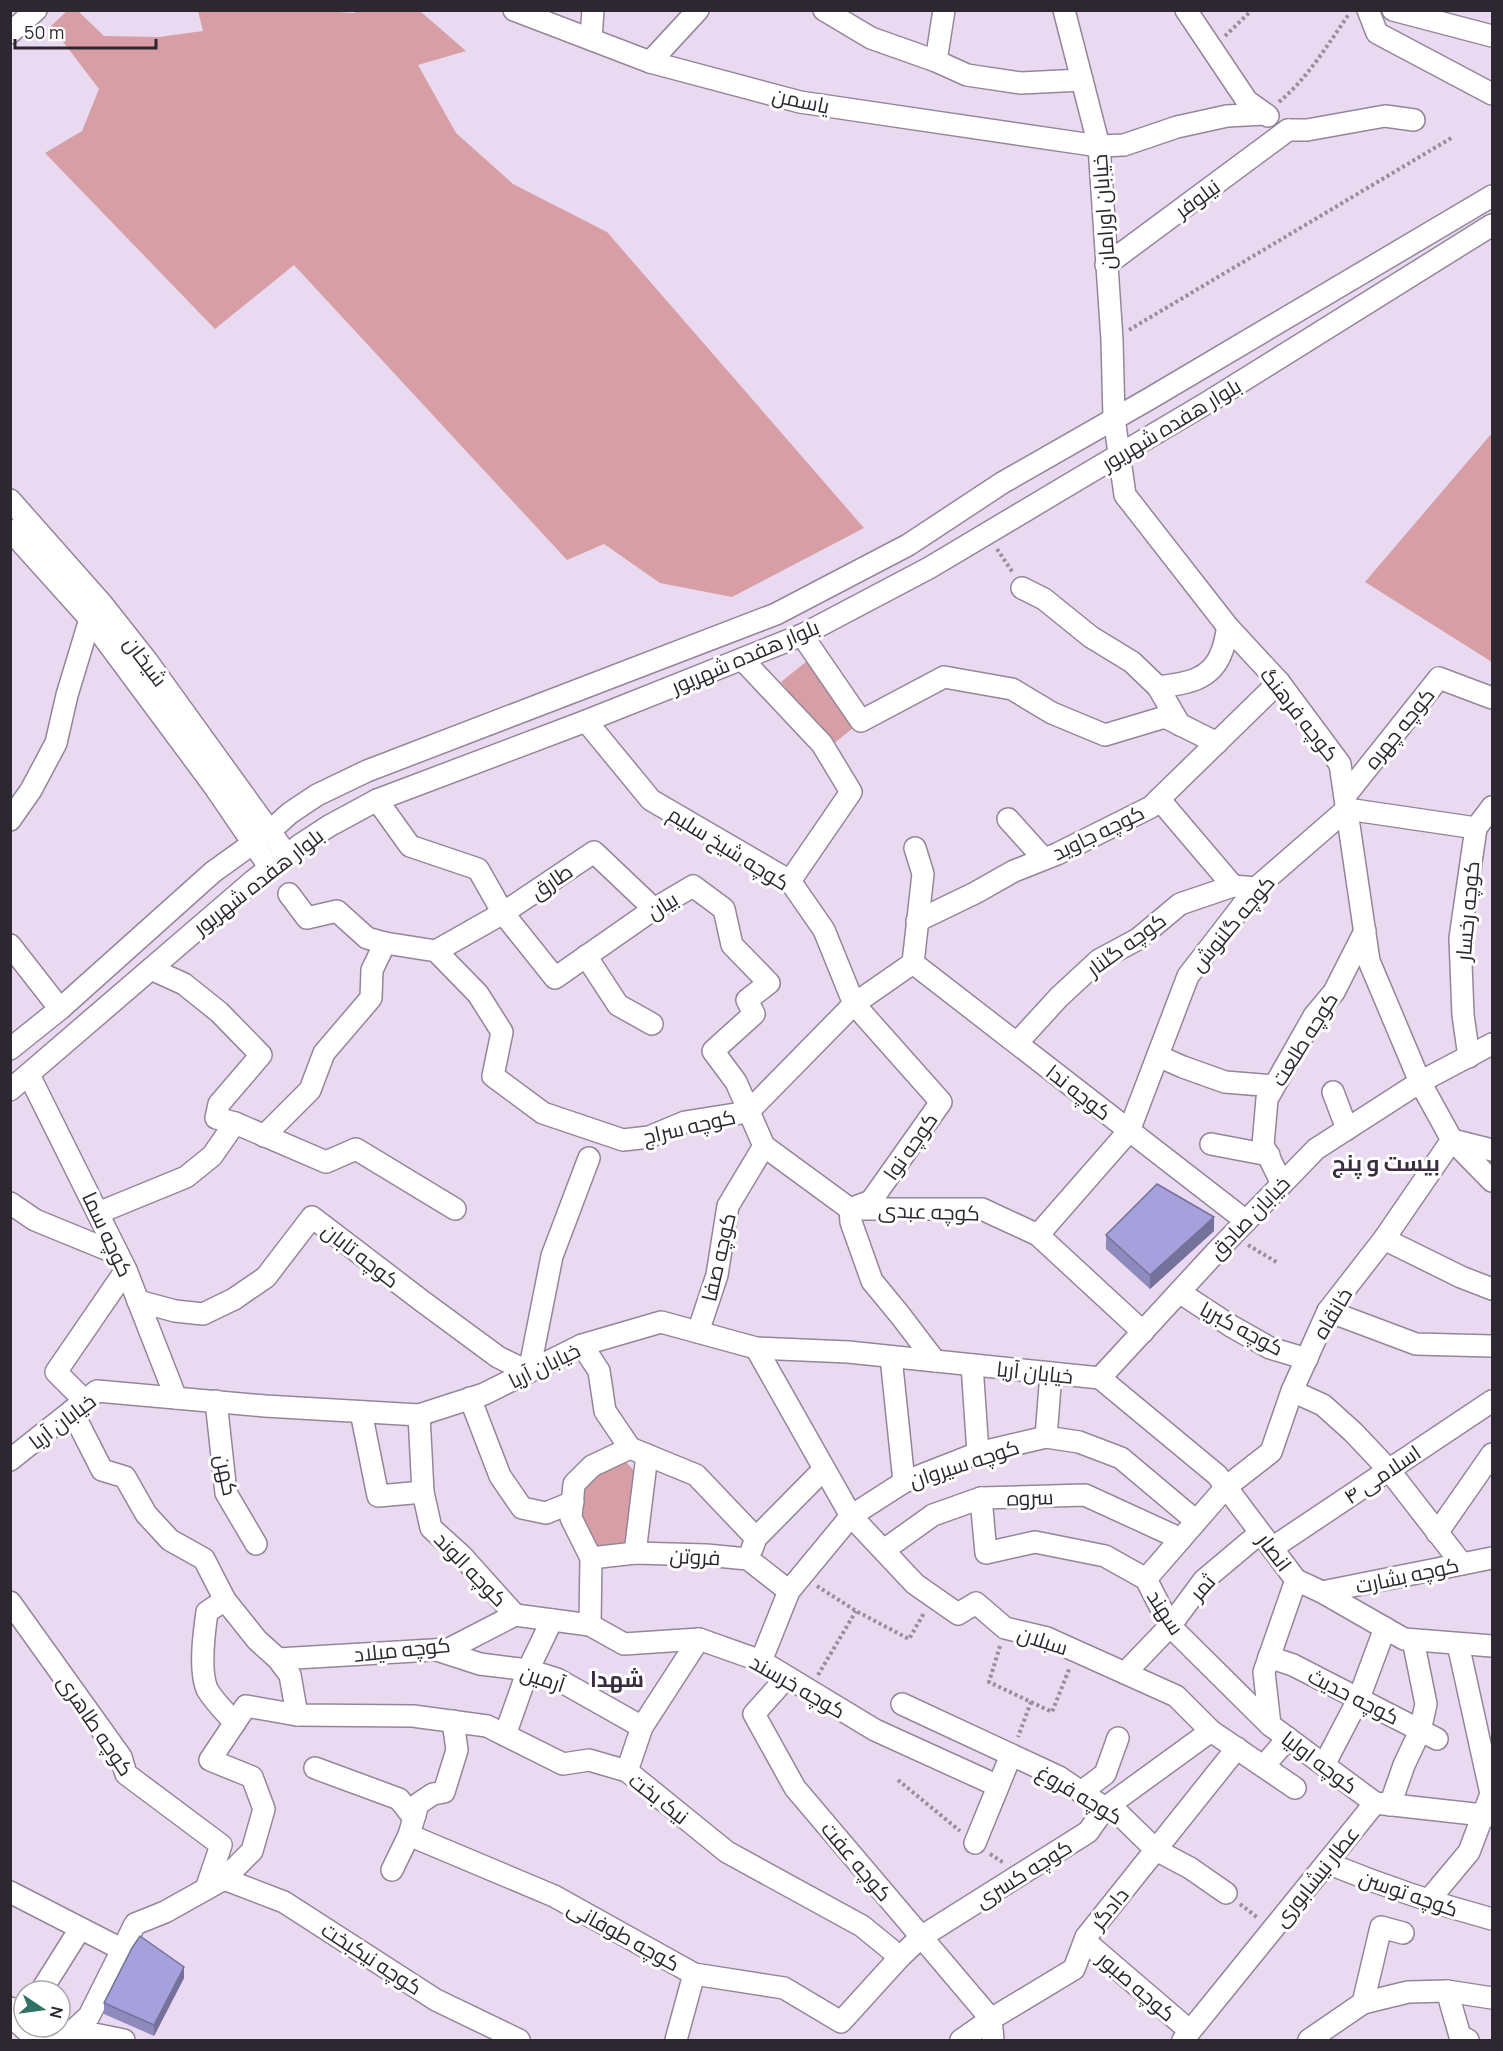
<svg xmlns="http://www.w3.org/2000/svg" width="1503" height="2051" font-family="Manrope,Cairo,sans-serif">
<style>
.green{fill:#d79ea5}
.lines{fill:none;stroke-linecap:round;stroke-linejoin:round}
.minor-casing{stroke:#94869a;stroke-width:24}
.major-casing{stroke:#94869a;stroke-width:30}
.path{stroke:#998d9e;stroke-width:4;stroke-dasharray:3 3;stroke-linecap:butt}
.minor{stroke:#fff;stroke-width:21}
.major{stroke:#fff;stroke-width:27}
.wall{fill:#8f8abd}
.shaded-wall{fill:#74719a}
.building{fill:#a6a1dc;stroke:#74719a;stroke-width:1.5}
.labels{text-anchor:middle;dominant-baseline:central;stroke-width:6;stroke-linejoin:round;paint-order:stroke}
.street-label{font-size:21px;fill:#2d2730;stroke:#fff}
.neighbourhood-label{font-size:22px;font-weight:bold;fill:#392d3f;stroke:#fff}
</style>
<rect width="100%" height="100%" fill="#eadaf1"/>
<g class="green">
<polygon points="324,11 354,13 357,10 420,11 466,51 418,65 456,133 513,184 607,232 864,528 732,597 660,583 604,544 567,560 294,265 215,329 45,153 82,131 99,89 51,26 67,11 78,11 104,36 159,37 203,31 198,11"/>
<polygon points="1492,433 1492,662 1365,582"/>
<polygon points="807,661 858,724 832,745 781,682"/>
<polygon points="604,1461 625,1461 639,1476 627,1552 594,1552 579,1503 584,1484"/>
</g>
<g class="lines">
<defs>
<g id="minor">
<polyline points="514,10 650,62 800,102 1099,146 1124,145 1177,127 1227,116 1265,114"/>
<polyline points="824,10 871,38 936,61 967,75 1021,83 1082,80"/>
<polyline points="1064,10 1099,146 1112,340 1114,418 1125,495 1228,627 1279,682 1340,764 1369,961 1420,1082 1452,1140 1492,1150"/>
<polyline points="1186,10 1247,101 1268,116"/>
<polyline points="1368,10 1377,33 1492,94"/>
<polyline points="1393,10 1492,36"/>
<polyline points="10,33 36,10"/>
<polyline points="591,39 593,10"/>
<polyline points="936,61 944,10"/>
<polyline points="650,62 698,10"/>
<polyline points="1288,130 1307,130 1385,116 1414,120"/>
<polyline points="1106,265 1288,130"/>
<polyline points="10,500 102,604 147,661 287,855"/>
<polyline points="10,530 90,619 214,786 270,868"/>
<polyline points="1022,588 1044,599 1091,637 1132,662 1158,687 1180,725"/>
<polyline points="802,635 861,721 944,677 1012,689 1052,713 1105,735 1165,717 1217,743"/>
<polyline points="742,659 822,744 851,792 790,881"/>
<path d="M1158,687C1184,684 1212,681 1222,651C1225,644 1226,635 1228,627"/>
<polyline points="586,721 651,800 790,881 824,930 854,1004 941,1102 871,1201 850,1209 851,1222 872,1281 900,1315 935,1361"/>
<polyline points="1345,796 1439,678 1492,698"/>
<polyline points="1159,799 1233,886"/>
<polyline points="377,800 410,846 478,869 503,913 555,978 654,909 693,886 724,909 732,945 769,983 747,1000 754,1014 713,1051 736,1082 764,1146 728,1206 717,1275 698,1332"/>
<polyline points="1008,819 1044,859"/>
<polyline points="10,820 31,790 56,743 67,695 90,619"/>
<polyline points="289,894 307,918 337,911 367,938 385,943 436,951 478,994 502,1032 493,1076 543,1113 623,1140 649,1137 685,1122 748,1112 854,1004 913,963 923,874 915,848"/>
<polyline points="917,921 975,893 1014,871 1057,854 1151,807 1279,682"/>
<polyline points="10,945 60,1009"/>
<polyline points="436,951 503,913 594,852 654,909"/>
<polyline points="586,956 618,1005 652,1024"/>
<polyline points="913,963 1246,1221"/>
<polyline points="151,969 184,984 219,1012 261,1055 219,1104 216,1118 235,1123 326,1162 356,1149 455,1209"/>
<polyline points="1017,1043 1059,997 1099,960 1138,939 1180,904 1233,886 1256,888"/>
<polyline points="10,1049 60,1009 213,872 270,831 290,813 317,795 367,771 776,614 908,545 1002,483 1149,399 1492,196"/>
<polyline points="1158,1056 1183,1067 1225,1082 1274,1086"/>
<polyline points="1469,1057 1463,1015 1460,938 1476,828 1492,807"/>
<polyline points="29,1075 126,1270 176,1398"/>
<polyline points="10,1090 253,881 300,845 329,826 377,800 586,721 802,635 929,568 1075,481 1210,401 1492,225"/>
<polyline points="1333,1092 1347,1129"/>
<polyline points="264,1136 310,1090 324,1053 371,998 372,970 385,943"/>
<polyline points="1211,1144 1269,1155"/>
<polyline points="764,1146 850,1209 982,1209 1038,1235 1143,1332"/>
<polyline points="1282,1184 1263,1145 1267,1099 1314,1016 1334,992 1365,931"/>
<polyline points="10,1203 35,1220 118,1254"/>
<polyline points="98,1213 186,1177 212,1156 235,1123"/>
<polyline points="1038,1235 1129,1131 1188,976 1256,888 1347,809 1476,828"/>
<polyline points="1384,1239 1461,1277 1492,1289"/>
<polyline points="1179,1292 1231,1326 1270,1348 1307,1359"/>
<polyline points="138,1301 175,1311 203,1314 234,1299 266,1277 312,1217 422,1301 498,1357 529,1372 552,1256 589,1158"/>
<polyline points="1328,1311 1416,1344 1492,1346"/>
<polyline points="582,1345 599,1371 605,1411 630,1448 696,1475 756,1538"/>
<polyline points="756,1348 851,1516 915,1584 958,1614 976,1603 1005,1628 1047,1638 1176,1696 1211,1731 1295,1788"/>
<polyline points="891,1357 904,1482"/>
<polyline points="972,1365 978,1453"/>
<polyline points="1100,1378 1216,1252 1316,1149 1420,1082 1492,1044"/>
<polyline points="1100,1378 1217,1475 1296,1580 1322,1592 1404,1639 1492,1646"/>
<polyline points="1292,1391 1323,1405 1353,1432 1389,1470 1462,1564"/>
<polyline points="470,1398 500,1476 522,1508 546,1513 573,1502"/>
<polyline points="85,1401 56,1372 126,1270"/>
<polyline points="216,1401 226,1493 256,1544"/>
<polyline points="72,1411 102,1470 125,1477 146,1514 170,1540 204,1559 225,1600 257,1640 278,1659 290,1675 297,1715"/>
<polyline points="361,1412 378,1496 423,1492"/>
<polyline points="419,1415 423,1492 431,1528 462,1556 515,1615"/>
<polyline points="1046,1437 1051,1373"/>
<polyline points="10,1460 97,1391 265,1406 419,1415 484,1394 582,1345 661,1322 756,1348 848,1352 1100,1378"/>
<polyline points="981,1498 986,1553 1035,1542 1105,1556 1146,1579 1170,1626 1270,1725"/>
<polyline points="1437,1533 1492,1454"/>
<polyline points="1272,1548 1492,1401"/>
<polyline points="752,1549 756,1538 823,1470"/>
<polyline points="884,1550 933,1515 981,1498 1085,1495 1181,1539"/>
<polyline points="635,1553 647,1455"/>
<polyline points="591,1558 635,1553 706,1555 748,1559 789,1591"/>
<polyline points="1146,1579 1226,1487 1271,1452 1292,1391 1328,1311 1384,1239 1452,1140 1492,1181"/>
<polyline points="1296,1580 1264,1672 1270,1725 1375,1803"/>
<polyline points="1322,1592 1492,1558"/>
<path d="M225,1600L207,1612C204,1633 199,1670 207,1689C212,1699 227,1714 235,1723"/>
<polyline points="10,1602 121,1757 126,1774 221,1845 206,1889"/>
<polyline points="590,1625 591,1558 571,1518 574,1484 592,1466 630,1448"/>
<polyline points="437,1650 480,1664 528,1670 557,1679 642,1727"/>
<polyline points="1269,1657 1293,1665 1437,1739"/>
<polyline points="278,1659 449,1649 515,1615 590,1625 624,1644 699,1639 761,1661 875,1730 998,1786"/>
<polyline points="761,1661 789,1591 851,1516 904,1482 978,1453 1046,1437 1079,1442 1121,1458 1196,1521"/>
<polyline points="1125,1673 1170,1626 1204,1580 1260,1533"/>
<polyline points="786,1678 754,1714 795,1788 991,2019 993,2040"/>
<polyline points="902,1704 1059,1777 1105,1808 1117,1812 1156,1850 1190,1868 1226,1893"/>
<polyline points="505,1735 528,1670 552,1620"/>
<polyline points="1324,1765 1359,1698 1385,1628"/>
<polyline points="1264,1766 1288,1738"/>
<polyline points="315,1768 399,1799 410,1813 415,1815"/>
<polyline points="627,1771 642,1727 699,1639"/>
<polyline points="1081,1792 1105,1774 1118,1738"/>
<polyline points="1390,1805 1404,1765 1420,1731 1426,1704 1413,1640"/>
<polyline points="409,1835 554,1896 694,1974 784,1988 841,2022 900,1957 921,1937 1088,1832 1105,1808 1211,1731"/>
<polyline points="975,1843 1011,1755"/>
<path d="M1327,1863C1381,1885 1436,1904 1492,1919"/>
<polyline points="392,1870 409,1835 418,1804 433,1794 444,1792 457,1750 453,1721"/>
<polyline points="224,1879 284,1902 436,2000 519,2040"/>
<polyline points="10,1892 123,1950"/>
<polyline points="1428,1901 1469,1852 1491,1794 1458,1644"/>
<polyline points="1085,1941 1190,2031"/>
<polyline points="41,1991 80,1929"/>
<polyline points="1447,1991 1460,2036 1468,2040"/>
<polyline points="1363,2003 1381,1927 1403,1933"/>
<polyline points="74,2030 124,2040"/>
<polyline points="56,2033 74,2030 89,2016 135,1924 165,1912 224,1879 252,1851 264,1809 252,1777 210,1760 246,1706 297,1715 413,1716 487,1726 563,1764 589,1760 627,1771 727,1852 862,1926 900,1957"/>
<polyline points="676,2040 694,1974"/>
<polyline points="961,2040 991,2019 1074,1969 1086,1937 1237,1748"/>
<polyline points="1183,2040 1375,1803 1492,1816"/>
<polyline points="1309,2040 1363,2003 1408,1992 1447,1991 1492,1998"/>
</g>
<g id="major">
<polyline points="10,2011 24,2024"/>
<polyline points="27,2027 42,2040"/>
</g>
</defs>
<use href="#minor" class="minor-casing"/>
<use href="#major" class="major-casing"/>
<g class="path">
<polyline points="1225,36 1252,10"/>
<path d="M1279,102C1308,78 1328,44 1349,14"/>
<polyline points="1129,330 1453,137"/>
<polyline points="997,549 1013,573"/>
<polyline points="1248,1245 1278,1263"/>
<polyline points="817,1586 856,1611 909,1639 924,1613"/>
<polyline points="1000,1646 989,1682 1031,1702 1018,1737"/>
<polyline points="818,1675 856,1611"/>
<polyline points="1031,1702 1052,1712 1070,1667"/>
<polyline points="898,1780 960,1831"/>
<polyline points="990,1854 1004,1863"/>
<polyline points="1240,1904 1258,1918"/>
</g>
<use href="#minor" class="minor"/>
<use href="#major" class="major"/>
</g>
<g class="wall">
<polygon points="1214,1231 1150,1289 1106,1249 1106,1235"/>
<polygon points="184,1978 154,2036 104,2014 104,2003"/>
</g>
<g class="shaded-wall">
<polygon points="1214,1217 1214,1231 1150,1289 1150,1275"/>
<polygon points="184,1967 184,1978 154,2036 154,2025"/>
</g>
<g class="building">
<polygon points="1157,1184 1214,1217 1150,1275 1106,1235"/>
<polygon points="140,1936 184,1967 154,2025 104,2003 132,1948"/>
</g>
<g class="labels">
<g class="street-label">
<text transform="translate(801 100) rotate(12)">یاسمن</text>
<text transform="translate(1197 198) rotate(-36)">نیلوفر</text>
<text transform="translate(1103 212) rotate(-94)">خیابان اورامان</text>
<text transform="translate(1171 424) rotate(-31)">بلوار هفده شهریور</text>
<text transform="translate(745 656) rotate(-23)">بلوار هفده شهریور</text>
<text transform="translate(146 661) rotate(53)">شیخان</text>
<text transform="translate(1300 714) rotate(52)">کوچه فرهنگ</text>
<text transform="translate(1399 728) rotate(-51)">کوچه چهره</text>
<text transform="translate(1098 832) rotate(-26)">کوچه جاوید</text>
<text transform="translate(729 848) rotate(32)">کوچه شیخ سلیم</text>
<text transform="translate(258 881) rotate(-38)">بلوار هفده شهریور</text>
<text transform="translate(551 881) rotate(-34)">طارق</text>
<text transform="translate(662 905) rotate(-32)">بیان</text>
<text transform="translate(1467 911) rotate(-85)">کوچه رخسار</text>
<text transform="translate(1232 923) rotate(-50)">کوچه گلنوش</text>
<text transform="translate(1126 944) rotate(-36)">کوچه گلنار</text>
<text transform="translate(1304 1039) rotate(-58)">کوچه طلعت</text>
<text transform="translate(1079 1092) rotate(38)">کوچه ندا</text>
<text transform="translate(689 1126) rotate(-13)">کوچه سراج</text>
<text transform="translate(910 1146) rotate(-55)">کوچه نوا</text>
<text transform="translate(929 1211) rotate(2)">کوچه عبدی</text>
<text transform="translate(1249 1217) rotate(-46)">خیابان صادق</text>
<text transform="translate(108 1234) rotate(65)">کوچه سما</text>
<text transform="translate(361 1255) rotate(38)">کوچه تابان</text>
<text transform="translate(718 1257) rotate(-77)">کوچه صفا</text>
<text transform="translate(1332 1313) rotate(-59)">خانقاه</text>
<text transform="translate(1242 1328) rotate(28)">کوچه کبریا</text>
<text transform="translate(544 1365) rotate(-26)">خیابان آریا</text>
<text transform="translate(1035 1372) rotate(6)">خیابان آریا</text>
<text transform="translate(62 1421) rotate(-37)">خیابان آریا</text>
<text transform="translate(964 1463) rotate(-18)">کوچه سیروان</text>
<text transform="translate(1382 1474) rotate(-34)">اسلامی ۴</text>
<text transform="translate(227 1475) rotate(78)">کهن</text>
<text transform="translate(1030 1497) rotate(-2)">سروه</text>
<text transform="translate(1275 1552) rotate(53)">انصار</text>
<text transform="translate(695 1556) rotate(3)">فروتن</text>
<text transform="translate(471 1569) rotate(46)">کوچه الوند</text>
<text transform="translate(1407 1575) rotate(-12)">کوچه بشارت</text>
<text transform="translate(1202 1587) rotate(-49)">ثمر</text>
<text transform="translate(1166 1612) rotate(57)">سهند</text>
<text transform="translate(1043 1640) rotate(18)">سبلان</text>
<text transform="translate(402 1649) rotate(-6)">کوچه میلاد</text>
<text transform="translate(543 1678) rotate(18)">آرمین</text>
<text transform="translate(798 1686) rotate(30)">کوچه خرسند</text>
<text transform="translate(1354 1696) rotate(27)">کوچه حدیث</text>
<text transform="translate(96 1725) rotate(56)">کوچه طاهری</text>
<text transform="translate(1320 1762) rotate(37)">کوچه اولیا</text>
<text transform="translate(1080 1794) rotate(31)">کوچه فروغ</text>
<text transform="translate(659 1798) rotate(38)">نیک بخت</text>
<text transform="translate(857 1861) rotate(50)">کوچه عفت</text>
<text transform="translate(1023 1873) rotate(-32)">کوچه کسری</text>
<text transform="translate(1316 1876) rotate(-51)">عطار نیشابوری</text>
<text transform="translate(1409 1893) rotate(19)">کوچه توسن</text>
<text transform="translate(1109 1908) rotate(-51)">دادگر</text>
<text transform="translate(624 1935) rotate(29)">کوچه طوفانی</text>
<text transform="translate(372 1958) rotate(33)">کوچه نیکبخت</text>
<text transform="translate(1137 1986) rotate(41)">کوچه صبور</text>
</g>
<g class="neighbourhood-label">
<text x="1386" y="1163">بیست و پنج</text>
<text x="617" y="1679">شهدا</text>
</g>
</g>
<rect width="1503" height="2051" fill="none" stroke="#2d2730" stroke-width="24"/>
<g transform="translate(42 2009) rotate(103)"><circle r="28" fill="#ffffff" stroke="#aba9ac" stroke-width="1.5"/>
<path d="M0-4.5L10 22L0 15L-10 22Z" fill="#2f7264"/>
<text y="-9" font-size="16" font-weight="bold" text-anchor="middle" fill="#2d2730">N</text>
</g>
<path d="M15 39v9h141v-9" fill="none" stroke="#2d2730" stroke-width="3"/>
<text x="24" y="39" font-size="18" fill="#2d2730" stroke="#ffffff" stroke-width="4.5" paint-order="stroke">50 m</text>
</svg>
